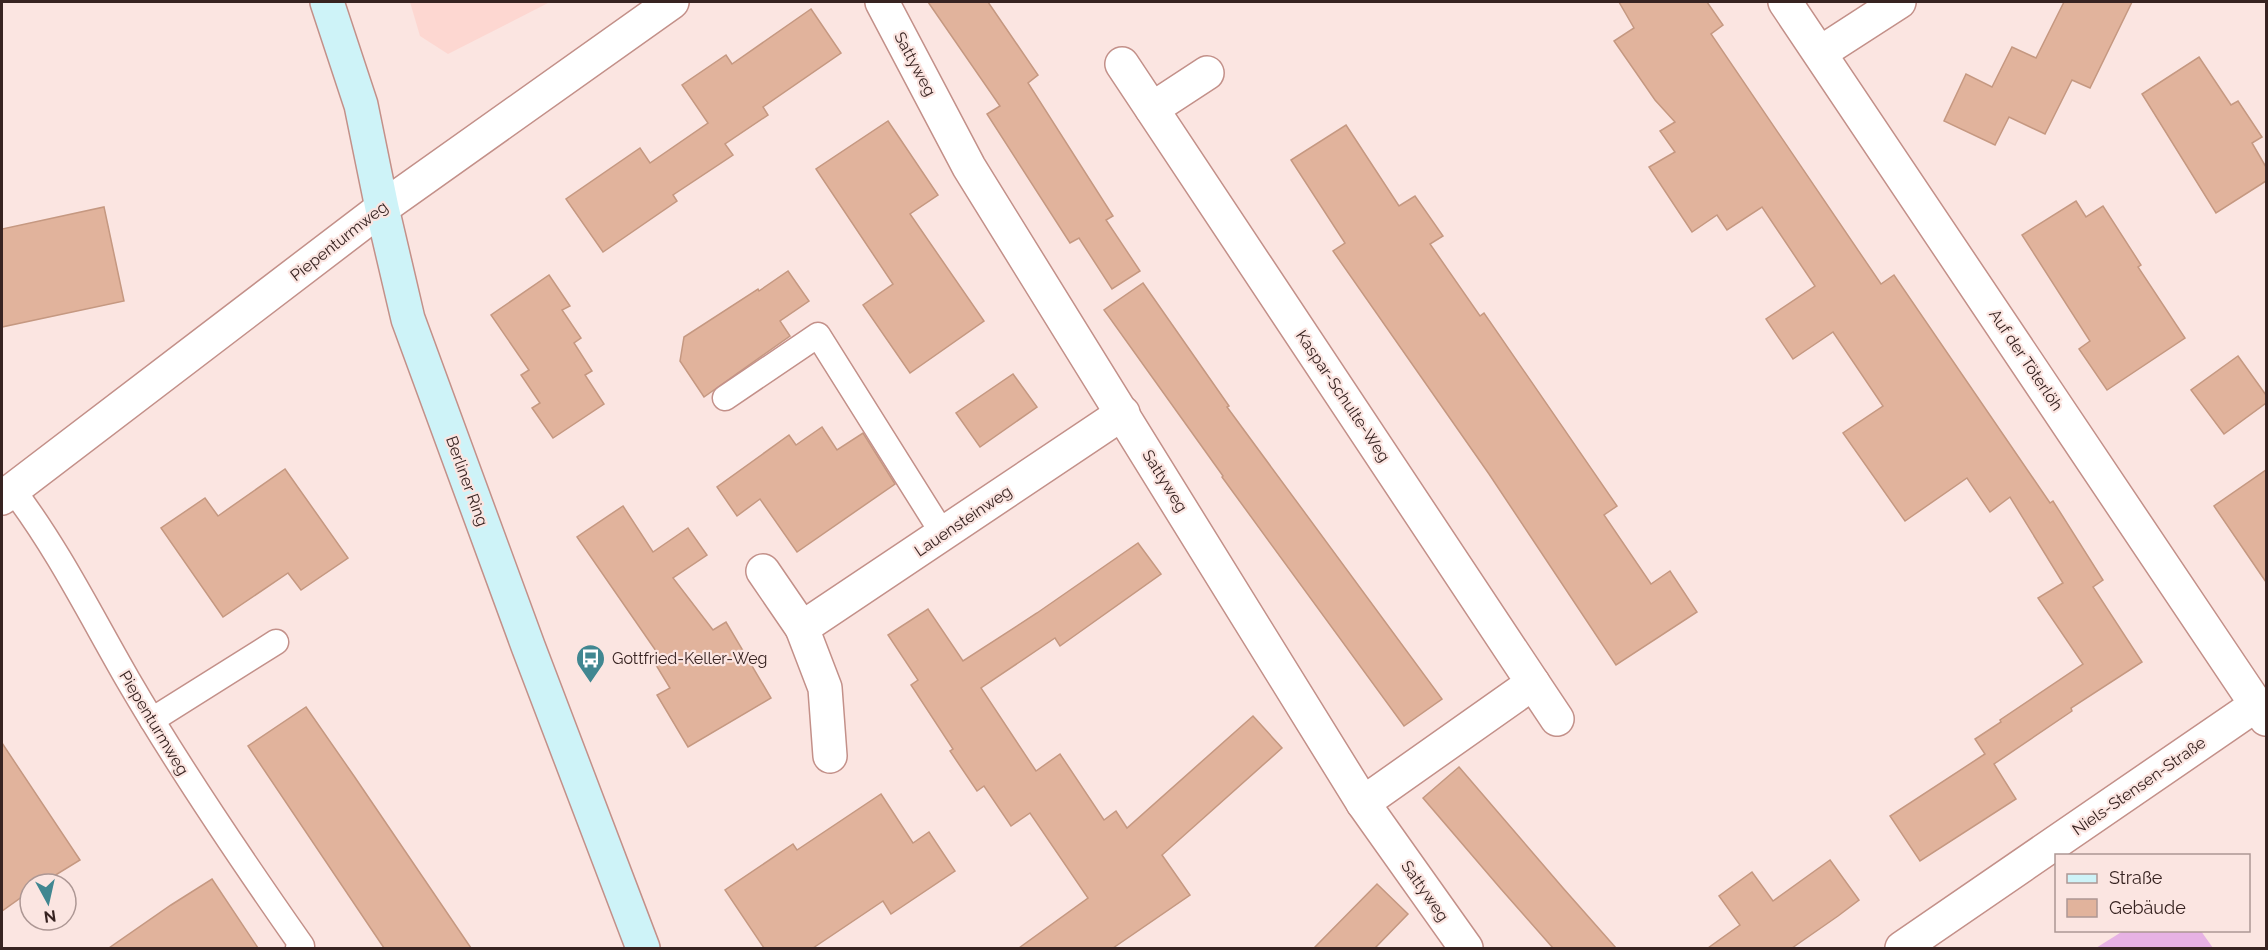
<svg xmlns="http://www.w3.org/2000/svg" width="2268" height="950" font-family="Raleway,sans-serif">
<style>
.built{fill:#fdd7d1}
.green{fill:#e7b2e4}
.building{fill:#e1b39c;stroke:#c59881;stroke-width:1.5}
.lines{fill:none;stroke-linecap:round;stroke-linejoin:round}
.service-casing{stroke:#c39089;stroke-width:27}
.minor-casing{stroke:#c39089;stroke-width:36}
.secondary-casing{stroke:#c39089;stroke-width:36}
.service{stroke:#fff;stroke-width:24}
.minor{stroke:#fff;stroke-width:33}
.secondary{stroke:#cef3f8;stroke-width:33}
.labels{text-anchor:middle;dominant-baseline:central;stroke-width:4.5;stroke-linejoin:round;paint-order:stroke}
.street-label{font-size:16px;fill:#372321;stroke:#fbe5e1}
.poi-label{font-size:16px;fill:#372321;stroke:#fbe5e1;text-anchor:start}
</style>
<rect width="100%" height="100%" fill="#fbe5e1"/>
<polygon class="built" points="410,2 550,2 448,54 420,36"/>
<polygon class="green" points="2123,931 2201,931 2213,948 2096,948"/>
<g class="building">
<polygon points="928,2 988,2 1038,75 1028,83 1113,216 1106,220 1140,271 1112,289 1079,238 1070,243 987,114 1000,106"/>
<polygon points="1619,2 1707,2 1723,25 1711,34 1881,284 1894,275 2050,503 2053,501 2103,580 2093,587 2142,662 2071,708 2072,711 1994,764 2016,799 1920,861 1890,816 1985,754 1975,739 2001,722 2000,720 2083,664 2038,598 2063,583 2010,497 1990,512 1967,478 1905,521 1843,433 1883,406 1833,332 1793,359 1766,319 1815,286 1762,207 1727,230 1717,215 1692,232 1649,167 1675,152 1660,131 1675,122 1655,100 1614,41 1634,28"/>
<polygon points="2064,2 2132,2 2090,88 2072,80 2045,134 2009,117 1995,145 1944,121 1966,74 1992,87 2012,47 2036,58"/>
<polygon points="811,9 841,53 763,107 768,115 725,144 733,155 673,195 677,201 603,252 566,199 640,148 650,163 708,123 682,85 726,55 732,64"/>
<polygon points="2199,57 2231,105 2238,101 2262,137 2252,143 2266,167 2266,181 2216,213 2142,94"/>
<polygon points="888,121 938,195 910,214 984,321 910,373 863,305 893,284 816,169"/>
<polygon points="1346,125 1399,206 1415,196 1443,236 1430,244 1480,316 1484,313 1617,506 1604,515 1651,584 1670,571 1697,612 1616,665 1489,474 1333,251 1345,243 1291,160"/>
<polygon points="2076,201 2086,217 2103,206 2141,265 2138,267 2185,338 2107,390 2079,349 2090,341 2022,235"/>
<polygon points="104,207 124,301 2,327 2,229"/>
<polygon points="788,271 809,301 780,321 790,336 704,397 680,361 684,337 758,289 759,291"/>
<polygon points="549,275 570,306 562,310 581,338 574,343 592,371 585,375 604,404 553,438 532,408 540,403 521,375 529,370 491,315"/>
<polygon points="1143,283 1229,406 1227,407 1442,699 1404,726 1222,477 1223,476 1104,310"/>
<polygon points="2238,356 2266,395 2266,403 2224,434 2191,390"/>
<polygon points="1013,374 1037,407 980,447 956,413"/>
<polygon points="822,427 837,450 863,433 895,484 797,552 760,499 737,516 717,487 789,435 796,445"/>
<polygon points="285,469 348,558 301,590 288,573 223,617 161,528 205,498 218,516"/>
<polygon points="2266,470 2266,582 2214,506"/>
<polygon points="623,506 653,552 688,528 707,555 673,578 713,630 726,622 771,698 688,747 657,695 670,688 656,665 663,661 577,537"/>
<polygon points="1138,543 1161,574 1060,646 1055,638 981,688 1036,771 1060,754 1104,820 1116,811 1127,828 1253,716 1282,748 1162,855 1190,895 1113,948 1019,948 1088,898 1030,813 1011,826 984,786 977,791 950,751 953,749 911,685 918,680 888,635 928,609 963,661 1037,613"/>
<polygon points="306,707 354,776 471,948 384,948 248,746"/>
<polygon points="2,743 80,860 41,884 30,884 30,891 2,911"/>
<polygon points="1459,767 1563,888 1616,948 1553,948 1501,889 1423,798"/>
<polygon points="881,794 913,843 929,832 955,871 891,914 883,901 813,948 764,948 725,890 793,844 797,850"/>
<polygon points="1830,860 1859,900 1838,916 1792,948 1708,948 1740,925 1719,896 1752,872 1773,901"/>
<polygon points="212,879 258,948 109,948 171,905"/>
<polygon points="1377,884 1408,914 1375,948 1314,948"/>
</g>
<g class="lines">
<defs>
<g id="service">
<polyline points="725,398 818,335 943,534"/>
<path d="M13,490C58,549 91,616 128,680C181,771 241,859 302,946L298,948"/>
<polyline points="152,720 276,642"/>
</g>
<g id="minor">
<polyline points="882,2 969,167 1363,803 1466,948"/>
<polyline points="1785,2 2266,719"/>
<polyline points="1820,53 1899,2"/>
<polyline points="1122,64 1533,683 1363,803"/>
<polyline points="1152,109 1207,73"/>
<polyline points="2,498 382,208 672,2"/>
<polyline points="763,571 802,628"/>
<polyline points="1533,683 1557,719"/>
<polyline points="830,756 825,688 802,628 1123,413"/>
<polyline points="1902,948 2256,705"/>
</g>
<polyline id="secondary" points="327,2 361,105 382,208 408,319 528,646 643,948"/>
</defs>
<use href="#service" class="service-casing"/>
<use href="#minor" class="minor-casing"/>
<use href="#secondary" class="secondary-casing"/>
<use href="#service" class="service"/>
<use href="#minor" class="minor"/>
<use href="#secondary" class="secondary"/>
</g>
<defs>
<symbol id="bus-pin" viewBox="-11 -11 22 30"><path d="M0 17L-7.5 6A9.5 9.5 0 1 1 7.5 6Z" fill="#418791" stroke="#fbe5e1"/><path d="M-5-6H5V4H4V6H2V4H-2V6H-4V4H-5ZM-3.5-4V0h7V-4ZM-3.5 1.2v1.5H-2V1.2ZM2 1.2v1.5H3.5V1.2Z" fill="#fff"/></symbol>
</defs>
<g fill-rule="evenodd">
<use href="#bus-pin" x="574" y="642" width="33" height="45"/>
</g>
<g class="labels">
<g class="street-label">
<text transform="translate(915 64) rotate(62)">Sattyweg</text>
<text transform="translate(339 241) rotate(-38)">Piepenturmweg</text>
<text transform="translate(2026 360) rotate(56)">Auf der Töterlöh</text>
<text transform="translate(1343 396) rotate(56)">Kaspar-Schulte-Weg</text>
<text transform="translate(467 481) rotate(70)">Berliner Ring</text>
<text transform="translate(1165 481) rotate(58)">Sattyweg</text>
<text transform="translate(963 521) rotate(-34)">Lauensteinweg</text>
<text transform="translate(154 723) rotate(59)">Piepenturmweg</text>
<text transform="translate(2139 786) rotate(-35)">Niels-Stensen-Straße</text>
<text transform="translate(1425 891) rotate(55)">Sattyweg</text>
</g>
<g class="poi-label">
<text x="612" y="658">Gottfried-Keller-Weg</text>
</g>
</g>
<rect width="2268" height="950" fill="none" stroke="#372321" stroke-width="6"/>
<rect x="2055" y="854" width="195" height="78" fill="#fbe5e1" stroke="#ad9794" stroke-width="1.5"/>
<rect x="2067" y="874" width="30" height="9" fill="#cef3f8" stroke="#ad9794" stroke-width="1.5"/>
<text x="2109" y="884" font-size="18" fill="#372321">Straße</text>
<rect x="2067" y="899" width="30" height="18" fill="#e1b39c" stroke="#ad9794" stroke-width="1.5"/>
<text x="2109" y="914" font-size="18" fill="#372321">Gebäude</text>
<g transform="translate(48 902) rotate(172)"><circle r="28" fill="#fbe5e1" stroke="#ad9794" stroke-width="1.5"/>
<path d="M0-4.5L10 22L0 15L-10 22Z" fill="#418791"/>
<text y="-9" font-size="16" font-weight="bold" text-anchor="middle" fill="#372321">N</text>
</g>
</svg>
